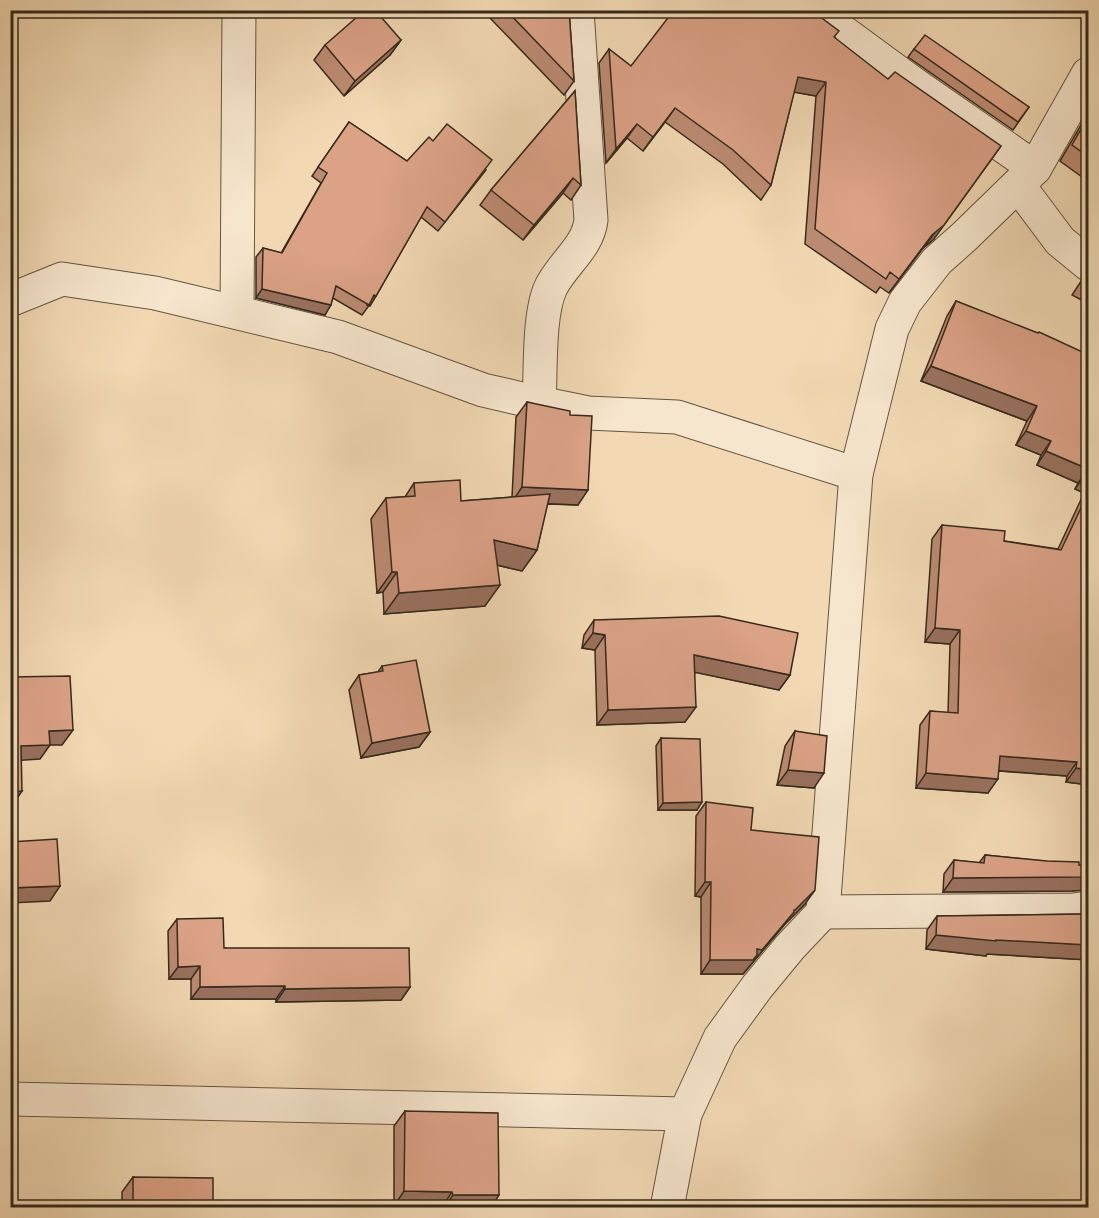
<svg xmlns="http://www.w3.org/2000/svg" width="1099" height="1218" font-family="Cardo,serif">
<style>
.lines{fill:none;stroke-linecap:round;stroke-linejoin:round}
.minor-casing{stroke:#645642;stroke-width:35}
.minor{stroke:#f7e6ce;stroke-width:33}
.wall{fill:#bc8b73;stroke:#352a1d;stroke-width:1.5}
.shaded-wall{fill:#99715e;stroke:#352a1d;stroke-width:1.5}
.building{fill:#dba286;stroke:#352a1d;stroke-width:1.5}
</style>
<rect width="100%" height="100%" fill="#f2d9b3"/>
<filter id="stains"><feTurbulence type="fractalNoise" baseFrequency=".00333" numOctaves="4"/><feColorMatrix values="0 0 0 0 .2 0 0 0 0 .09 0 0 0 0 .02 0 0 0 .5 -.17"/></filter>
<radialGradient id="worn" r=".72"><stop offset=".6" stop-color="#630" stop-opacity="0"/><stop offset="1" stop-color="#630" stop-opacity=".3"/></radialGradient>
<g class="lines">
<defs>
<g id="minor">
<polyline points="813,10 914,84 1035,168"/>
<polyline points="1018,185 1060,241 1088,264"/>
<polyline points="10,300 62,279 155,293 338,337 483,390 539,403 588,413 677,417 856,474"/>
<polyline points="237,312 239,10"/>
<path d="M539,403C541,372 538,314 551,287C563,263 588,247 591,220L577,10"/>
<polyline points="823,912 1073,910 1088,908"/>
<polyline points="10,1099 685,1114"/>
<polyline points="667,1208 685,1114 720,1038 757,987 790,947 823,912 856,474 892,329 905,302 937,261 965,236 1035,168 1088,74"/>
</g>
</defs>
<use href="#minor" class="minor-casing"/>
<use href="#minor" class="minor"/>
</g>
<g class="wall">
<polygon points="484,10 569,10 574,81 564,95 491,19"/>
<polygon points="835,37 934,239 922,249 889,293 880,287 876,293 805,244 816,96 794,92 771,185 761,200 723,164 665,122 643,151 627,138 606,163 599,63 609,49 631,66"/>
<polygon points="401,40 390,55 344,96 314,60 325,45"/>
<polygon points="914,49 1029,107 1013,130 908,57"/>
<polygon points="575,91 581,185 571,200 563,193 523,240 480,205 491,190"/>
<polygon points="1089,111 1089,182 1060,161"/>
<polygon points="349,122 407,161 433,141 486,170 438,231 421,217 376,296 362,315 333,298 325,315 256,298 256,257 263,248 281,253 321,183 312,176"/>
<polygon points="1089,269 1089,304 1072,295"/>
<polygon points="956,301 1089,355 1089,785 1066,782 1067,776 999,771 988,793 916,788 920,725 930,711 948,713 950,644 925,642 932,539 942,525 1004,541 1058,549 1084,493 1075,489 1078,483 1037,465 1041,455 1016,445 1027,421 921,381 947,316"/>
<polygon points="527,402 570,415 578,505 547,504 537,550 522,571 497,565 485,606 384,614 383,592 377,593 371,519 386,498 405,497 414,483 461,501 512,497 516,417"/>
<polygon points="594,620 790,675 779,690 695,672 685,722 597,725 595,650 582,648 584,635"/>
<polygon points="382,666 430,732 419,747 361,758 349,690 359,675 378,672"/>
<polygon points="795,731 814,788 777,785 785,746"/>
<polygon points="661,738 697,810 658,810 656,746"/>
<polygon points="706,802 751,830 805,904 785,924 743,974 701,974 701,897 695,896 696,816"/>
<polygon points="985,855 1079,865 1086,889 1072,891 943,892 944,874 954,860 979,863"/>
<polygon points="1089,914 1089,960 987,954 986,956 926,949 927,930 937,916"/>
<polygon points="177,919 224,948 410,987 401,1000 276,1002 276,999 191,999 191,979 169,979 168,931"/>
<polygon points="405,1111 491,1208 394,1206 394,1126"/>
<polygon points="133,1177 213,1208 122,1208 122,1192"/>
</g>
<g class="shaded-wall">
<polygon points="401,40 390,55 344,96 355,81"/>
<polygon points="798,77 826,82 816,96 788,91"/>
<polygon points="675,108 665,122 643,151 653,137"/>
<polygon points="637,124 627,138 606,163 616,149"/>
<polygon points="1001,146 934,239 922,249 889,293"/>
<polygon points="573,178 563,193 523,240 534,225"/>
<polygon points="262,289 331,305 325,315 256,298"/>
<polygon points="374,295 376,296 370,306 367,305"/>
<polygon points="931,366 1037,406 1027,421 921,381"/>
<polygon points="1026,431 1051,441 1041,455 1016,445"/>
<polygon points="1046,451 1088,469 1078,483 1037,465"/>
<polygon points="1085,475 1089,477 1089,487 1084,493 1075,489"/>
<polygon points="522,487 588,490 578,505 512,502"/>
<polygon points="494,540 537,550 522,571 480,561"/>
<polygon points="392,572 397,572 383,592 377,593"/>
<polygon points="500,585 485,606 384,614 399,593"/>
<polygon points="935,628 960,630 950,644 925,642"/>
<polygon points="593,633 605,635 595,650 582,648"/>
<polygon points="694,655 790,675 779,690 684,670"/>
<polygon points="696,707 685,722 597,725 608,710"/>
<polygon points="73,730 62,745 50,745 40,759 11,761 21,746 49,731"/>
<polygon points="430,732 419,747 361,758 372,743"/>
<polygon points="1000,756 1077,762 1067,776 990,770"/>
<polygon points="1076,768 1089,770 1089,785 1066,782"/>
<polygon points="788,770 824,773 814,788 777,785"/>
<polygon points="926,773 998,779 988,793 916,788"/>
<polygon points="22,791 12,806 10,806 10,792"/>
<polygon points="702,802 697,810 658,810 663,803"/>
<polygon points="1089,876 1089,890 1072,891 943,892 953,878"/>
<polygon points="705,882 711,882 701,897 695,896"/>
<polygon points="60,886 50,901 10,903 10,888"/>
<polygon points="815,890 805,904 785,924 743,974 701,974 710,960 757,949 794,910"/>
<polygon points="936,935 1089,945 1089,960 987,954 986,956 926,949"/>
<polygon points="200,966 191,979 169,979 178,967"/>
<polygon points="285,986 276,999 191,999 200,987"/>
<polygon points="410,987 401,1000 276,1002 285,989"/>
<polygon points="404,1191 452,1192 442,1207 394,1206"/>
<polygon points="453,1195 499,1195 491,1208 444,1208"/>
</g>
<g class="building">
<polygon points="365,10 375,10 401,40 355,81 325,45"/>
<polygon points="506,10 569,10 574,81"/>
<polygon points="674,10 811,10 839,31 834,37 888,79 895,72 1001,146 944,225 932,235 899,279 890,272 886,279 815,229 826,82 798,77 771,185 733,150 675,108 653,137 637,124 616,149 609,49 631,66"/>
<polygon points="925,35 1029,107 1018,122 914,49"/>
<polygon points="575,91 581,185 573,178 534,225 491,190"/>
<polygon points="1089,115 1089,157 1072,145"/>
<polygon points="349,122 407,161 429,137 433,141 447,124 492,160 445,222 427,207 376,296 374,295 369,305 336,286 331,305 262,289 263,248 282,253 327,173 318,167"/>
<polygon points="1089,269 1089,283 1082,280"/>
<polygon points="956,301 1038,333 1039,332 1089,355 1089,477 1085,475 1088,469 1046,451 1051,441 1026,431 1037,406 931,366"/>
<polygon points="527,402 570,411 570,415 592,416 588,490 522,487"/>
<polygon points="460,480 461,501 550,494 537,550 494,540 500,585 399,593 397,572 392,572 386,498 415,496 414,483"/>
<polygon points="1089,491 1089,770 1076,768 1077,762 1000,756 998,779 926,773 930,711 958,713 960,630 935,628 942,525 1005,531 1004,541 1061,550"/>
<polygon points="719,616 798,633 790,675 694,655 696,707 608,710 605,635 593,633 594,620"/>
<polygon points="416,660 430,732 372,743 359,675 383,671 382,666"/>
<polygon points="70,676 73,730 49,731 50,745 21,746 22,791 10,792 10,677"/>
<polygon points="795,731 827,736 824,773 788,770"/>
<polygon points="661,738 700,739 702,802 663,803"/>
<polygon points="706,802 753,808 751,830 819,837 815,890 795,910 794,910 794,912 762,950 757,949 757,955 753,960 710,960 711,882 705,882"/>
<polygon points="57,839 60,886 10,888 10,842"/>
<polygon points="985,855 1047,861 1079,862 1079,865 1089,866 1089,876 1082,877 953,878 954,860 984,863"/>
<polygon points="1085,914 1089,914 1089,945 996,940 996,941 936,935 937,916"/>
<polygon points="223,918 224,948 409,948 410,987 285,989 285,986 200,987 200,966 178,967 177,919"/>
<polygon points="405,1111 498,1113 499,1195 453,1195 452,1192 404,1191"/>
<polygon points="133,1177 213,1178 213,1208 133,1208"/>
</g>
<rect width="1099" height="1218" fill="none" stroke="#f2d9b3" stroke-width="36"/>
<rect x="12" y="12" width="1075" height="1194" fill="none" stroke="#352a1d" stroke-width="3"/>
<rect x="18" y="18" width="1063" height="1182" fill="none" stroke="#352a1d" stroke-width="1.5"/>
<rect width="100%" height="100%" filter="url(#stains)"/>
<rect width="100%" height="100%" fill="url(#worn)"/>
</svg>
